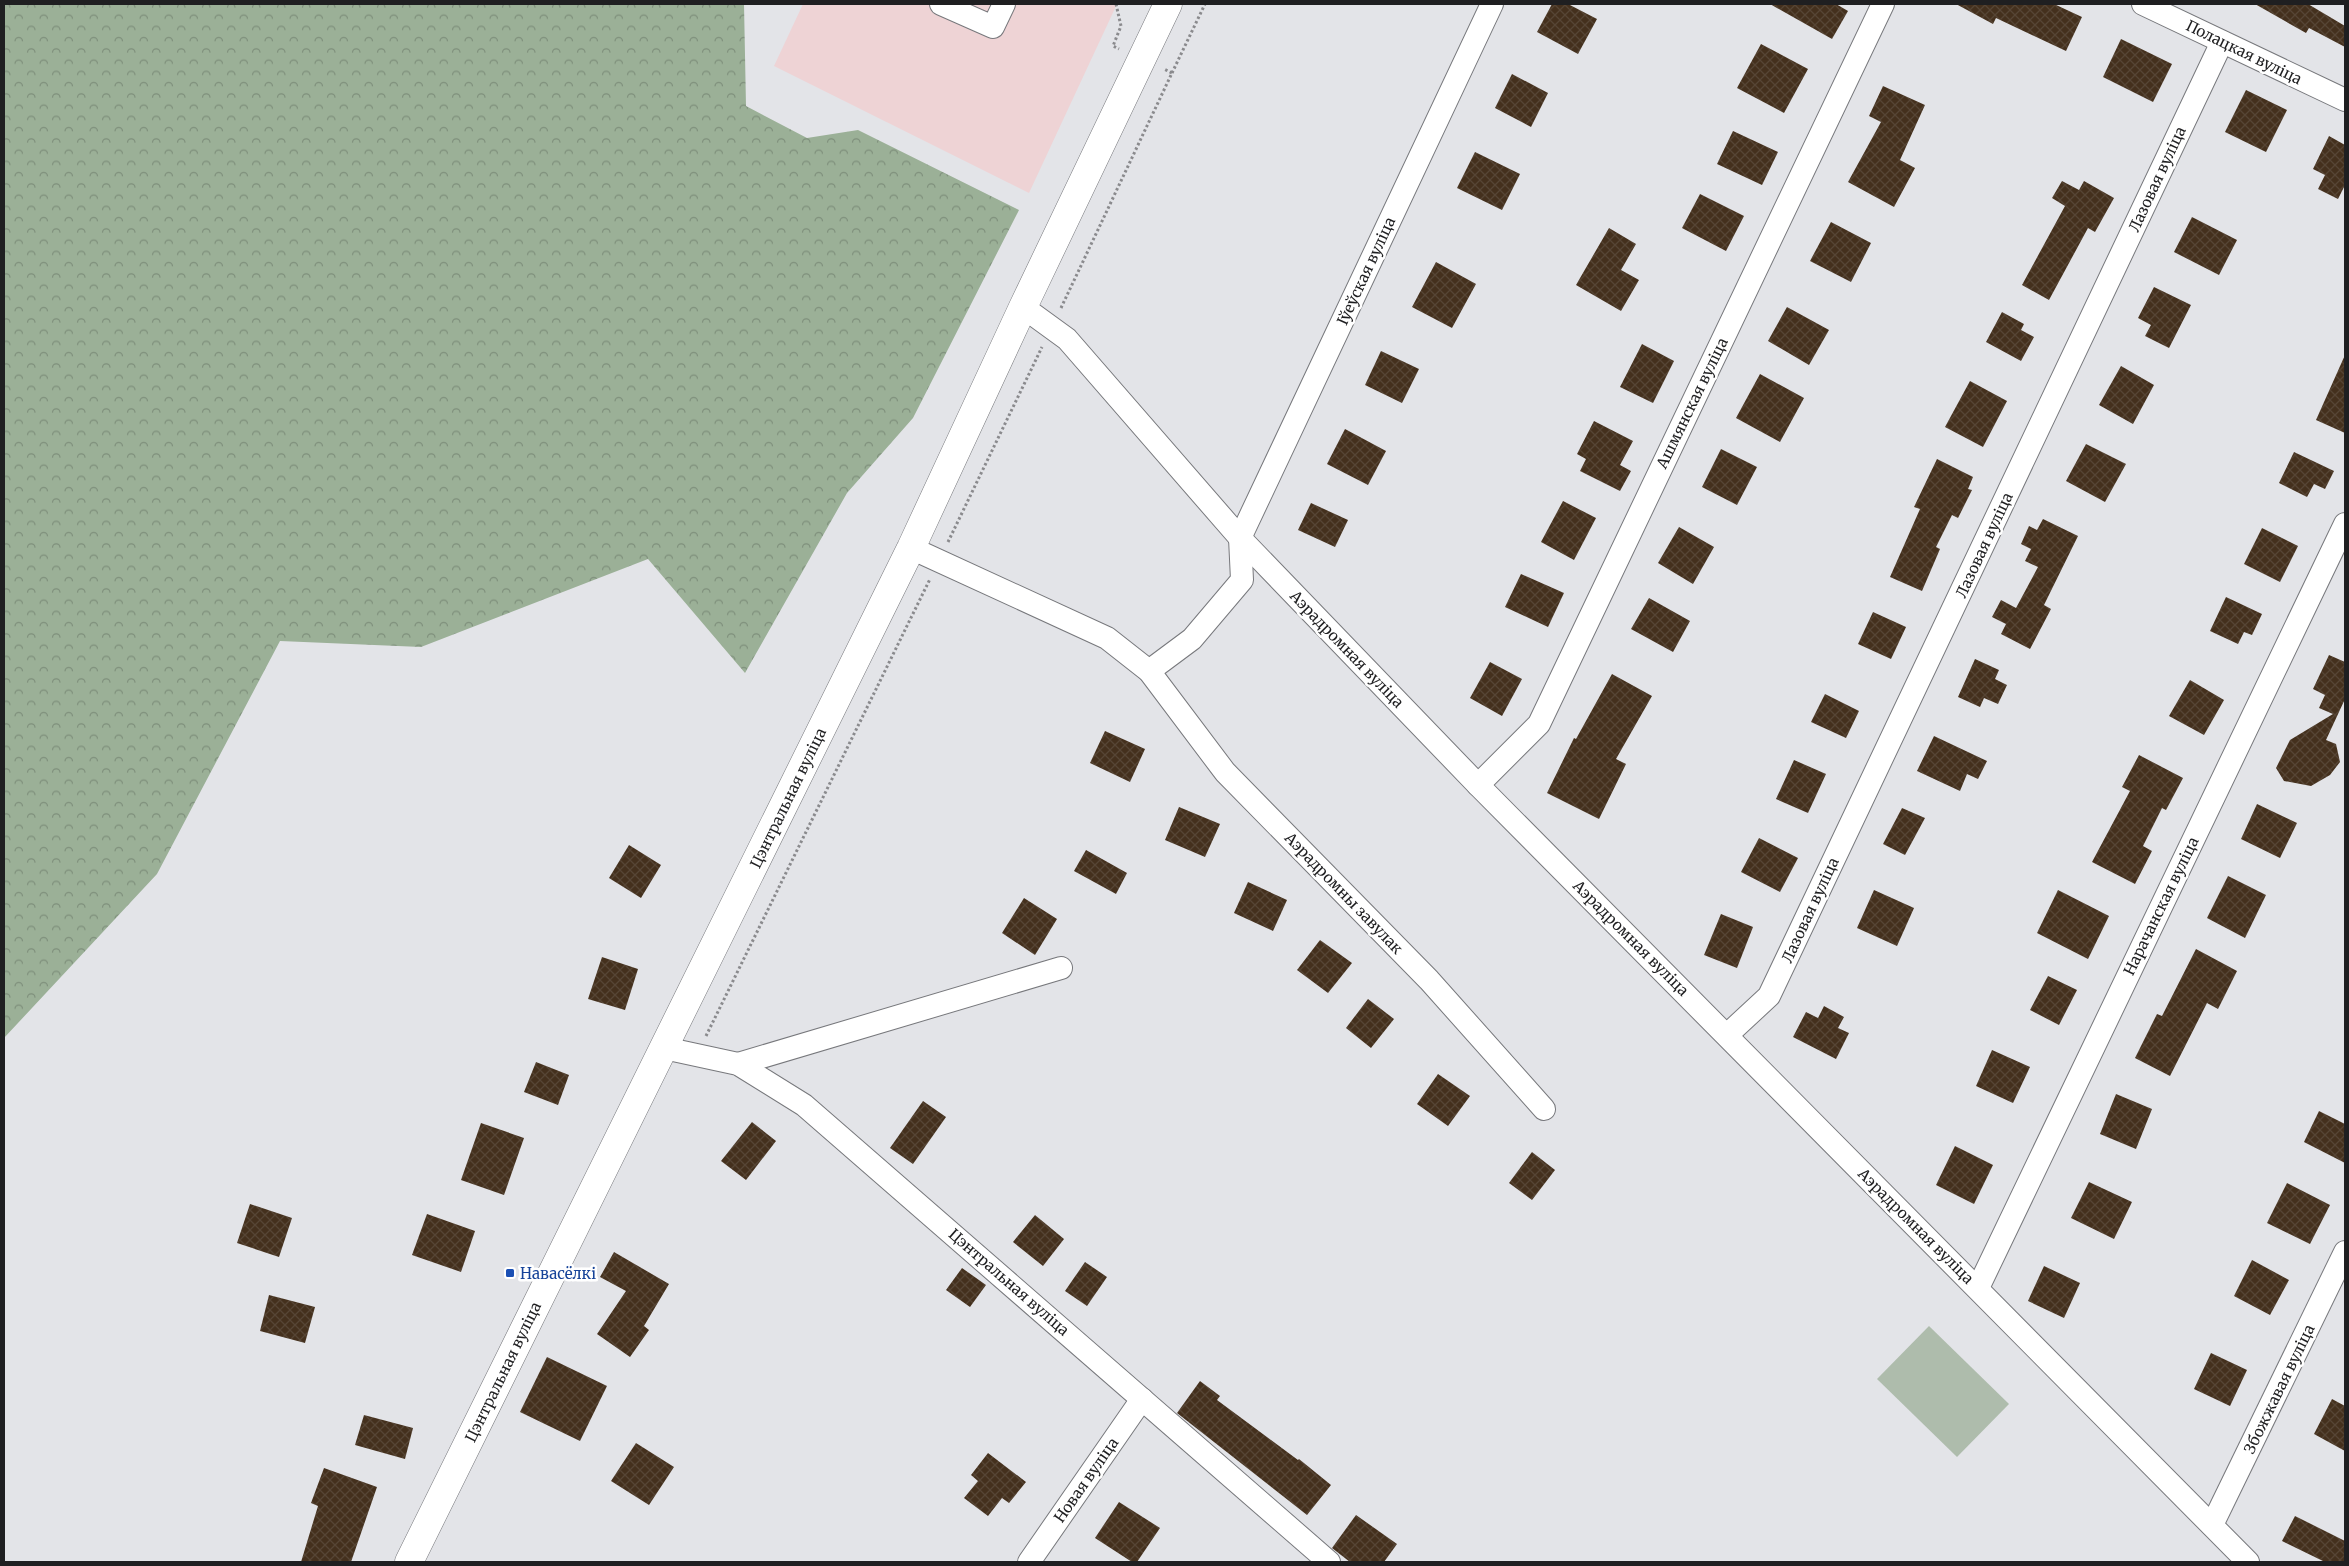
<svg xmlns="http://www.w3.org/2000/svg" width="2349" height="1566" font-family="Merriweather,serif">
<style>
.commercial{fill:#eed3d5}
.green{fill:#aebcac}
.forest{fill:url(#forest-crowns)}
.building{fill:url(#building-cross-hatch)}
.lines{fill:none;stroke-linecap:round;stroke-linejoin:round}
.minor-casing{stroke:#77787c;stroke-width:24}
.major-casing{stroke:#77787c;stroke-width:29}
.path{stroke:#8a8a8d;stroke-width:3;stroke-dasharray:2.5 2.5;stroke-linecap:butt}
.minor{stroke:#fff;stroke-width:22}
.major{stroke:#fff;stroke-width:28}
.transit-dot{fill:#1a4fb4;stroke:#fff;stroke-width:2}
.labels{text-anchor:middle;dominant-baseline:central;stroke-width:5;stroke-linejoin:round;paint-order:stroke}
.street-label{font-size:15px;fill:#1f1f21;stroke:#fff}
.transit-label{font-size:15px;fill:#164399;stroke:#fff;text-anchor:start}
</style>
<defs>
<pattern id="forest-crowns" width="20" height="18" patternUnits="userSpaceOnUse" patternTransform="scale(1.25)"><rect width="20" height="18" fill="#9bb097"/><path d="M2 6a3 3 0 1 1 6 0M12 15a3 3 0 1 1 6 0" fill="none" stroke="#7e8f7b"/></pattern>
<pattern id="building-cross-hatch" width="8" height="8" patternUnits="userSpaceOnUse" patternTransform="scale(1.25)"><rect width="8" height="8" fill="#44301d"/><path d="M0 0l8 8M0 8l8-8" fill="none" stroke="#564535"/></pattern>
</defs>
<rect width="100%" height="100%" fill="#e3e4e8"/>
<polygon class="commercial" points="803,4 1117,4 1029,193 774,66"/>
<polygon class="green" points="1929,1326 2009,1404 1957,1457 1877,1379"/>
<polygon class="forest" points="4,4 744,4 746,106 807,138 858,130 1019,210 913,418 847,493 745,673 648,559 421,647 280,641 157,874 4,1038"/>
<g class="building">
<polygon points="1552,4 1568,4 1597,19 1578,54 1537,32"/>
<polygon points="1770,4 1836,4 1848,11 1832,39"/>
<polygon points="1956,4 2054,4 2082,17 2066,51 1996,18 1993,24"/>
<polygon points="2255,4 2308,4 2345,26 2345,47 2309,28 2306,33"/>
<polygon points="2121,39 2172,64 2153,102 2103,77"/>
<polygon points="1761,44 1808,69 1784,113 1737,88"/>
<polygon points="1512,74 1548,93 1531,127 1495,108"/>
<polygon points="1883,86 1925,105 1900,160 1915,168 1894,207 1848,182 1881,122 1869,116"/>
<polygon points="2246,90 2287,110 2266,152 2225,132"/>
<polygon points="1733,131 1778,152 1762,185 1717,164"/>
<polygon points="2329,136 2345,145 2345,185 2338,199 2318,189 2325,175 2313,169"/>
<polygon points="1475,152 1520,174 1502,210 1457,188"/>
<polygon points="2062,181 2079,190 2084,181 2114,198 2095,232 2088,228 2049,300 2022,285 2065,206 2052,198"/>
<polygon points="1700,194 1744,216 1726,251 1682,228"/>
<polygon points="2192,217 2237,240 2219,275 2174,252"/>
<polygon points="1831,222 1871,243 1851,282 1810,261"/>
<polygon points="1609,228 1636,244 1621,270 1639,280 1621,311 1576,285"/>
<polygon points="1436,262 1476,284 1452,328 1412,307"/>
<polygon points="2154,287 2191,305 2169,348 2145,336 2151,325 2138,318"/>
<polygon points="1787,307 1829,330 1809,365 1768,341"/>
<polygon points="2002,312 2024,324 2021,330 2034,337 2021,361 1986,342"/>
<polygon points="1642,344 1674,361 1653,403 1620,387"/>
<polygon points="1381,351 1419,369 1402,403 1365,385"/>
<polygon points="2345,355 2345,433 2316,420"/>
<polygon points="2121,366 2154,385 2133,424 2099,405"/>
<polygon points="1760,374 1804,398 1780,442 1736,418"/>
<polygon points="1970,381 2007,401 1983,447 1945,427"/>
<polygon points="1594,421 1633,441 1620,465 1631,471 1620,491 1580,471 1586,459 1577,454"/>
<polygon points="1345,429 1386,451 1368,485 1327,464"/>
<polygon points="2086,444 2126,464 2105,502 2066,481"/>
<polygon points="1721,449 1757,467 1737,505 1702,487"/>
<polygon points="2294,452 2334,471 2325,489 2314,484 2307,497 2279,483"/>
<polygon points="1937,459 1973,477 1968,489 1972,490 1958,518 1952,515 1936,547 1940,549 1922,591 1890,577 1920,509 1914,507"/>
<polygon points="1563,501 1596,518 1574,560 1541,542"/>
<polygon points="1311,503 1348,520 1335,547 1298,530"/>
<polygon points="2043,519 2078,536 2044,605 2051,609 2030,649 2001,634 2006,624 1992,617 2001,600 2016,608 2038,567 2025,561 2031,549 2021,544 2029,526 2037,530"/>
<polygon points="1679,527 1714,547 1693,584 1658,563"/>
<polygon points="2262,528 2298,546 2280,582 2244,564"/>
<polygon points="1521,574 1564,593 1548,627 1505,607"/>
<polygon points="2226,597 2262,614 2252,635 2244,632 2238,644 2210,631"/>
<polygon points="1649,598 1690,621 1673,652 1631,629"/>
<polygon points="1873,612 1906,627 1891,659 1858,644"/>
<polygon points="2329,655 2345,662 2345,699 2326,740 2336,744 2340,762 2330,775 2311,786 2284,781 2276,768 2290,740 2333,714 2319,708 2325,695 2313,689"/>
<polygon points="1975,659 1999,670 1995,679 2007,685 1998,704 1984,698 1980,707 1958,697"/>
<polygon points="1490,662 1522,679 1502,716 1470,698"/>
<polygon points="1612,674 1652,696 1616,759 1626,764 1599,819 1547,793 1574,738 1576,739"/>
<polygon points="2190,680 2224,700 2204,735 2169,716"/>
<polygon points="1825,694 1859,711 1846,738 1811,722"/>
<polygon points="1105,731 1145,749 1130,782 1090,763"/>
<polygon points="1934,736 1987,761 1978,779 1967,774 1960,791 1917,771"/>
<polygon points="2139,755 2183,778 2166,810 2162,808 2143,846 2152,851 2135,884 2092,862 2130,791 2122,787"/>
<polygon points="1794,760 1826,774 1808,813 1776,799"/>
<polygon points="2257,804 2297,823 2280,858 2241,839"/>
<polygon points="1179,807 1220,824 1205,857 1165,840"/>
<polygon points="1902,808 1925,818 1905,855 1883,844"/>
<polygon points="1759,838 1798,858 1780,892 1741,872"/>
<polygon points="629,845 661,865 641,898 609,878"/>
<polygon points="1086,850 1127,873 1116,894 1074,871"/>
<polygon points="2228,876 2266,895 2245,938 2207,918"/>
<polygon points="1248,882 1287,900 1273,931 1234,913"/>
<polygon points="1874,890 1914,908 1897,946 1857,928"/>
<polygon points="2058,890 2109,916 2088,959 2037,933"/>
<polygon points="1024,898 1057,919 1035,955 1002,933"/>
<polygon points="1721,914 1753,927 1737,968 1704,955"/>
<polygon points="1320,940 1352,963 1328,993 1297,970"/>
<polygon points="2196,949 2237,971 2218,1009 2207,1003 2170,1076 2135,1058 2157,1014 2162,1016"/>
<polygon points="602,957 638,969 625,1010 588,999"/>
<polygon points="2048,976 2077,990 2059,1025 2030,1010"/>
<polygon points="1368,999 1394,1019 1371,1048 1346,1028"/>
<polygon points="1824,1006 1844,1017 1838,1028 1849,1033 1836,1059 1793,1037 1806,1012 1818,1018"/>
<polygon points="1992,1050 2030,1067 2013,1103 1976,1086"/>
<polygon points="536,1062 569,1075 558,1105 524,1092"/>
<polygon points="1438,1074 1470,1096 1448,1126 1417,1104"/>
<polygon points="2116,1094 2152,1109 2136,1149 2100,1134"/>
<polygon points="923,1101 946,1117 913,1164 890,1148"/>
<polygon points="2319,1111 2345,1124 2345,1163 2304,1142"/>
<polygon points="752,1122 776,1141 746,1180 721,1161"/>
<polygon points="481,1123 524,1138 504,1195 461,1180"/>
<polygon points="1955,1146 1993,1165 1974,1204 1936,1185"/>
<polygon points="1532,1152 1555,1170 1532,1200 1509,1183"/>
<polygon points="2089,1182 2132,1202 2114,1239 2071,1218"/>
<polygon points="2287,1183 2330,1205 2310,1244 2267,1223"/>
<polygon points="250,1204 292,1218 279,1257 237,1243"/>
<polygon points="427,1214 475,1231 461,1272 412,1255"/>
<polygon points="1035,1215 1064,1239 1043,1266 1013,1242"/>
<polygon points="614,1252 669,1284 644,1326 649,1330 630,1357 597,1334 626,1291 600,1277"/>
<polygon points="2252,1260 2289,1280 2270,1315 2234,1296"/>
<polygon points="1085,1262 1107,1277 1087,1306 1065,1291"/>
<polygon points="2044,1266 2080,1283 2064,1318 2028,1301"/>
<polygon points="962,1268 986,1285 970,1307 946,1290"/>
<polygon points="269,1295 315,1307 305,1343 260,1331"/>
<polygon points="2211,1353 2247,1370 2230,1406 2194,1389"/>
<polygon points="547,1357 607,1386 580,1441 520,1412"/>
<polygon points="1200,1381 1220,1396 1217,1400 1298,1460 1299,1459 1331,1485 1307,1515 1177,1413"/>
<polygon points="2332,1399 2345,1406 2345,1451 2314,1434"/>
<polygon points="364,1415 413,1428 405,1459 355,1445"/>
<polygon points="636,1443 674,1467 649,1505 611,1481"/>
<polygon points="988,1453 1026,1482 1009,1503 1002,1498 988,1516 964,1498 978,1481 971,1475"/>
<polygon points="324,1468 377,1487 351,1562 301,1562 318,1506 311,1503"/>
<polygon points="1119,1502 1160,1528 1137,1562 1132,1562 1095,1538"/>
<polygon points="1356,1515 1397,1544 1384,1562 1350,1562 1332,1548"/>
<polygon points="2295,1516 2345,1541 2345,1562 2325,1562 2282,1541"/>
</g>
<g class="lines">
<defs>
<g id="minor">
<polyline points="941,4 993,27 1004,4"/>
<polyline points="2143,4 2345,100"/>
<polyline points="1023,307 1067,339 1240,538 1478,785 2248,1562"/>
<polyline points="911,548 1107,638 1149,671 1225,772 1429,980 1544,1109"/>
<polyline points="1149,671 1192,639 1242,580 1240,538 1492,4"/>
<polyline points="1478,785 1539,724 1883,4"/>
<polyline points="1727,1035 1769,996 2222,42"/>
<polyline points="664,1048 738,1064 804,1105 1329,1562"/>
<polyline points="738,1064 1061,968"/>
<polyline points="1978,1288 2345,524"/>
<polyline points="2212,1525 2345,1252"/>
<polyline points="1029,1562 1142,1399"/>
</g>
<polyline id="major" points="409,1562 911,548 1023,307 1168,4"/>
</defs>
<use href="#minor" class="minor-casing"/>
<use href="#major" class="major-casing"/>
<g class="path">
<polyline points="1116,4 1121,26 1113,46 1119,49"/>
<polyline points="1172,73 1205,4"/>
<polyline points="1061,308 1172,73 1164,69"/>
<polyline points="948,542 1042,347"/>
<polyline points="706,1036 930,579"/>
</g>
<use href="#minor" class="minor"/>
<use href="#major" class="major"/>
</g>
<rect class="transit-dot" x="505" y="1268" width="10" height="10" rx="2.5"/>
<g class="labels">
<g class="street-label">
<text transform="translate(2244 52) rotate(26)">Полацкая вуліца</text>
<text transform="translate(2157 179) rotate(-65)">Лазовая вуліца</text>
<text transform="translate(1366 271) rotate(-65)">Іўеўская вуліца</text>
<text transform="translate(1692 403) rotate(-64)">Ашмянская вуліца</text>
<text transform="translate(1984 545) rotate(-65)">Лазовая вуліца</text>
<text transform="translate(1347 649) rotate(46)">Аэрадромная вуліца</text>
<text transform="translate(788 798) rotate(-64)">Цэнтральная вуліца</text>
<text transform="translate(1344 893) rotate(46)">Аэрадромны завулак</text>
<text transform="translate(2161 906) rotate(-64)">Нарачанская вуліца</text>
<text transform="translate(1810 910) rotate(-65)">Лазовая вуліца</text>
<text transform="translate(1631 938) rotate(45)">Аэрадромная вуліца</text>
<text transform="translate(1916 1226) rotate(45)">Аэрадромная вуліца</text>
<text transform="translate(1009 1282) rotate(41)">Цэнтральная вуліца</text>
<text transform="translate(503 1372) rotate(-64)">Цэнтральная вуліца</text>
<text transform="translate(2279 1389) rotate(-64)">Збожжавая вуліца</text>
<text transform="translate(1086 1480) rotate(-55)">Новая вуліца</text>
</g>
<g class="transit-label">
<text x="520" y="1273">Навасёлкі</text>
</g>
</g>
<rect width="2349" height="1566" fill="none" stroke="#1f1f21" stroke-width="10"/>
</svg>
